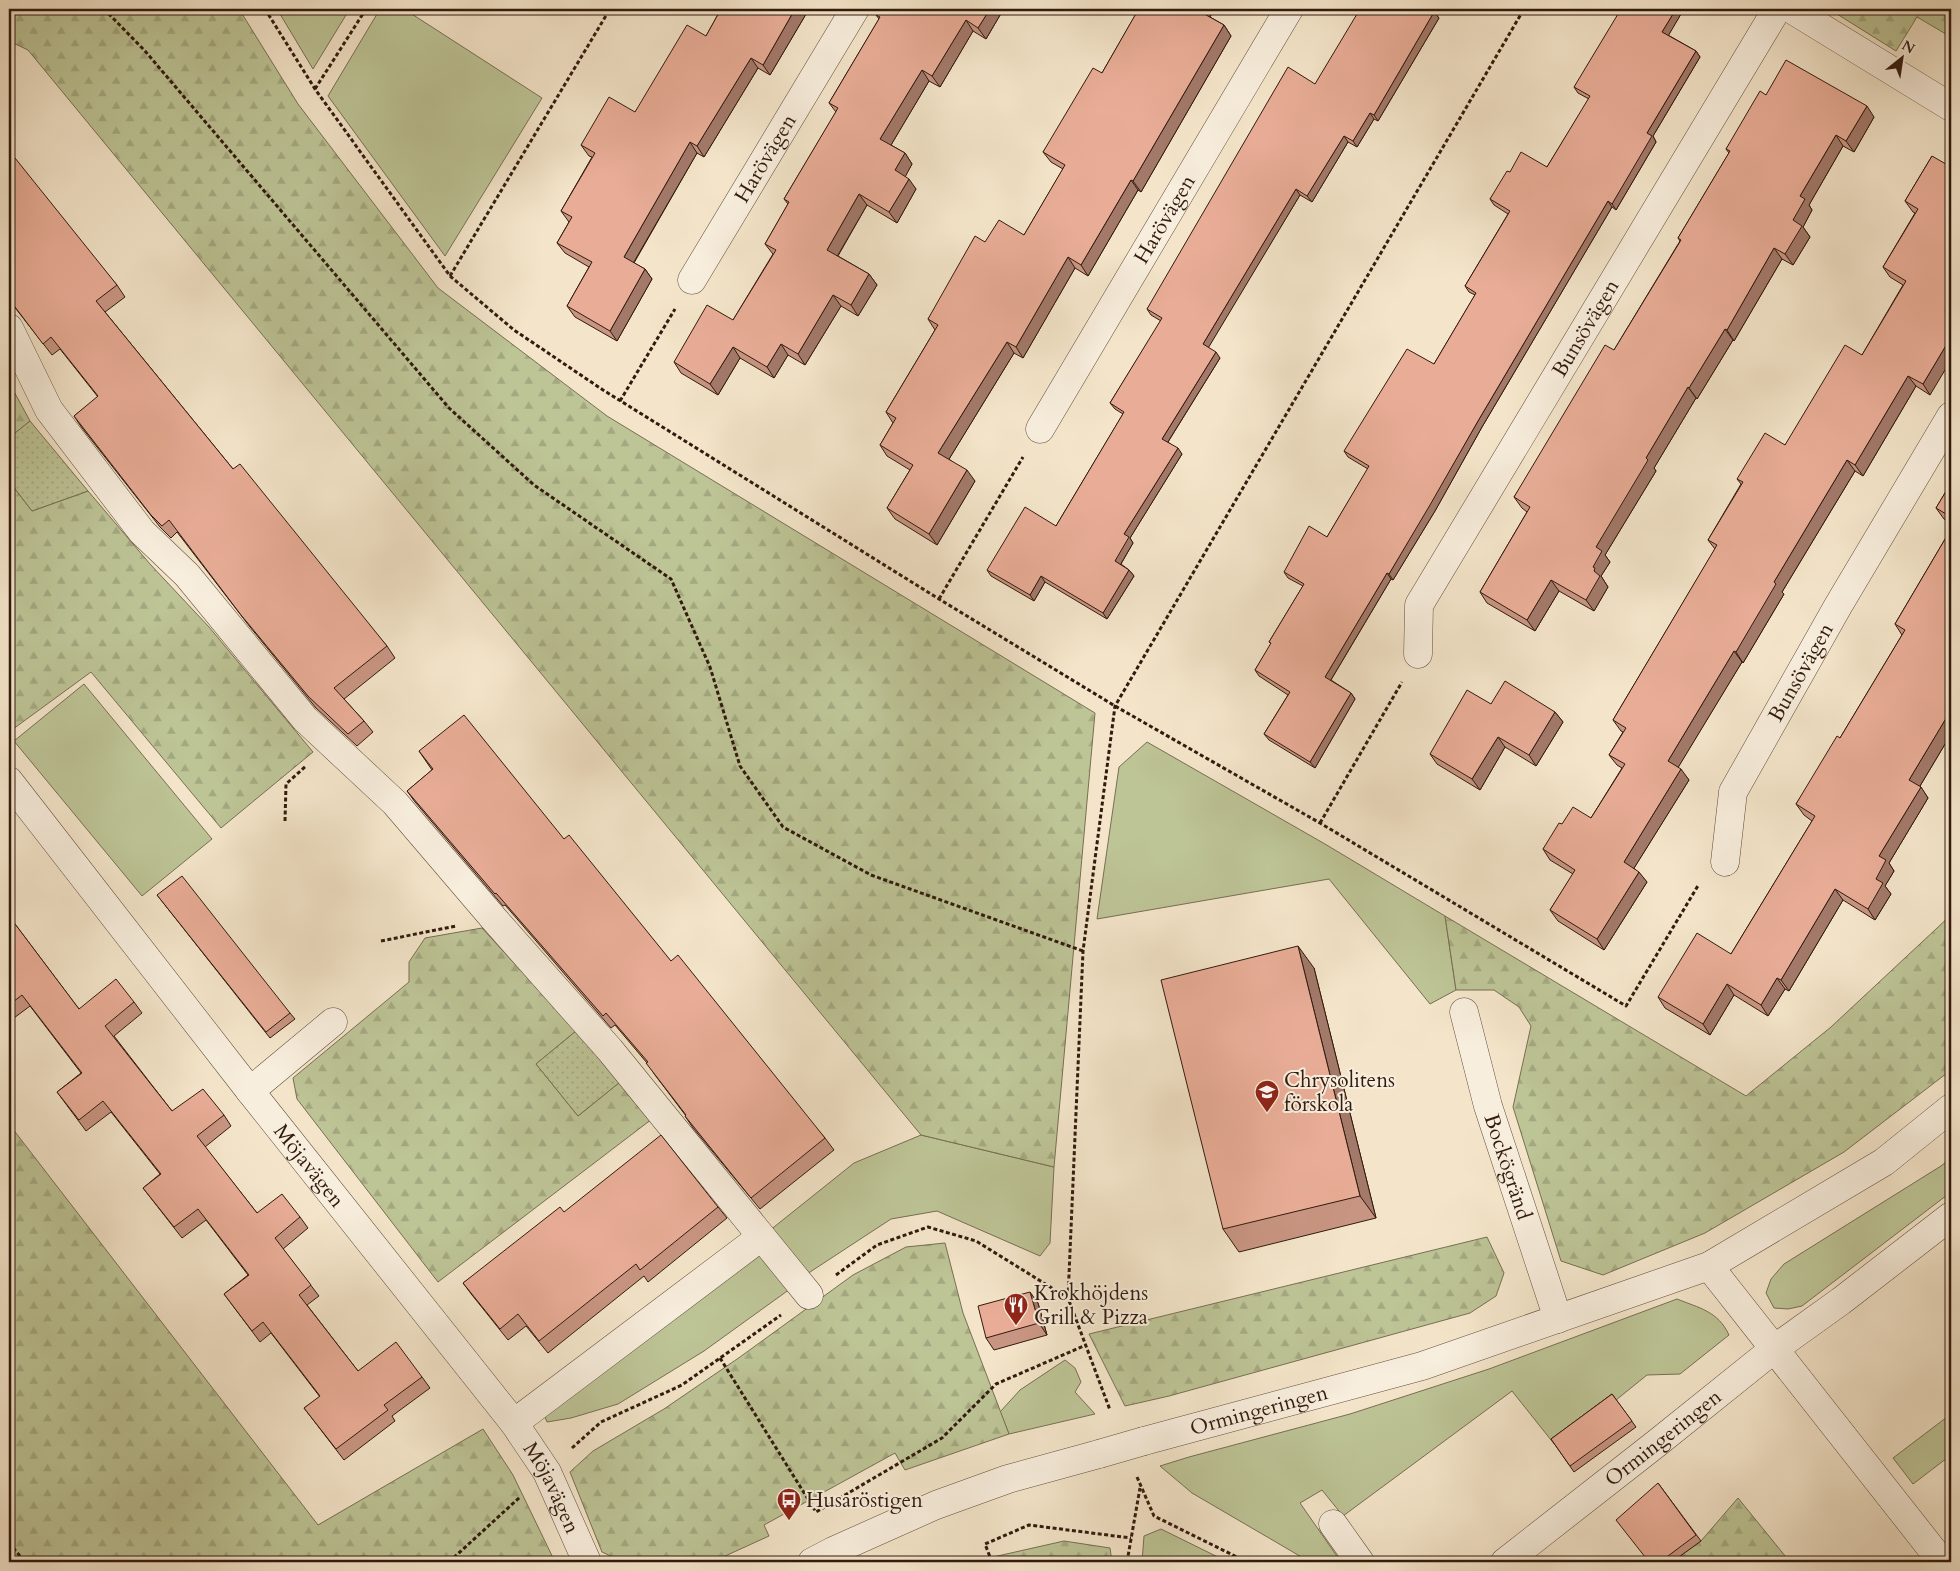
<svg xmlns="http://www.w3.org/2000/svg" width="1960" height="1571" font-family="Cardo,serif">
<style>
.green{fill:#bdc496;stroke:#776f52}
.forest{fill:url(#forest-firs);stroke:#776f52}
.park{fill:url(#park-dots);stroke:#776f52}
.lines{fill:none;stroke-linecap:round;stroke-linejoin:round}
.minor-casing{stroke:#624d3d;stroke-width:29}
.path{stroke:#311a0e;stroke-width:3;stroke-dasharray:4 2.5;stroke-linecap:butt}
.minor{stroke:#f8eedd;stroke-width:28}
.minor-bridge-casing{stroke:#624d3d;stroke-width:29;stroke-linecap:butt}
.minor-bridge{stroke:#f8eedd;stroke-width:28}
.wall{fill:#c89582;stroke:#311a0e}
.shaded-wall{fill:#a3796a;stroke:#311a0e}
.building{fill:#e9ad97;stroke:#311a0e}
.labels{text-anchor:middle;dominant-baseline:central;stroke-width:4;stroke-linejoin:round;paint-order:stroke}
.street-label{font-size:21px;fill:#311a0e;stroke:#f8eedd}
.poi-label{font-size:21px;fill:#311a0e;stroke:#f8eedd;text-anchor:start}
</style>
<defs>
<pattern id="forest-firs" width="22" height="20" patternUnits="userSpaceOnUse" patternTransform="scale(1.25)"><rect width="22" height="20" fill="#bdc496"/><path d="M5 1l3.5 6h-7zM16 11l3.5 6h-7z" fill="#a3a880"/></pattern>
<pattern id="park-dots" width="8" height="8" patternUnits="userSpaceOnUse" patternTransform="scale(1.25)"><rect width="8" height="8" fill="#bdc496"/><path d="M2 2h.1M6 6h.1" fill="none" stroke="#a3a880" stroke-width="1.8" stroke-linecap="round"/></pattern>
</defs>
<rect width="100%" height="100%" fill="#f4e5ca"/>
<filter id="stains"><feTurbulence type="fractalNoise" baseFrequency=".004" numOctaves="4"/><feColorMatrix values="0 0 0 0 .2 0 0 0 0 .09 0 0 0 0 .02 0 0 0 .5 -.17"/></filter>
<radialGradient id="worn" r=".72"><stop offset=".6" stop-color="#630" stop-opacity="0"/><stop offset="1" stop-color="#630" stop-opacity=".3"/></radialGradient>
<g class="green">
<polygon points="277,9 342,9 346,15 313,69"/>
<polygon points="380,9 404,9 542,98 445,256 328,96"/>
<polygon points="84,684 212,839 142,896 14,741"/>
<polygon points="1147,742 1325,844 1445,916 1456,990 1430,1004 1329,879 1097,919 1119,767"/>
<polygon points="921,1135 1054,1167 1050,1243 1040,1256 937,1211 891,1219 807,1274 769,1231 854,1163"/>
<polygon points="1951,1158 1951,1192 1802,1306 1788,1309 1774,1308 1766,1293 1771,1279 1784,1264 1941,1166"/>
<polygon points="750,1246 790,1289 704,1351 618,1404 571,1418 547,1422 539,1402"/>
<path d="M1677,1299C1699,1308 1718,1311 1729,1335L1680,1374L1647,1375L1616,1400L1555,1445L1512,1391L1343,1516L1322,1490L1300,1503L1341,1562H1310L1192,1493L1160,1466L1189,1457L1350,1414L1489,1369Z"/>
<polygon points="1065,1360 1075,1368 1081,1382 1075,1392 1095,1414 1009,1434 1000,1412 1020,1390"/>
<polygon points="1951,1414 1951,1455 1913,1484 1893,1458"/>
<polygon points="1161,1529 1228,1562 1142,1562 1144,1536"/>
</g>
<g class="forest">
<polygon points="9,9 239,9 298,104 438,288 607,416 1095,713 1054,1167 921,1135 28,50 9,41"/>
<polygon points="1829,9 1951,9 1951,37 1917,17 1896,51"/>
<polygon points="9,386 11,386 30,421 9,438"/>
<polygon points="9,481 32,511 88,491 150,564 209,627 313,752 221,828 91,672 9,732"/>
<polygon points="1951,915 1951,1070 1844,1152 1705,1233 1603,1275 1561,1261 1513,1107 1531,1026 1519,1007 1494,990 1456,990 1445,916 1746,1096 1831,1027"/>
<polygon points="482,928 576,1031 536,1064 578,1116 620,1082 652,1119 438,1282 297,1099 293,1078 409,982 409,962 425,938"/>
<polygon points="9,1124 318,1525 483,1429 513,1475 555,1562 9,1562"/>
<polygon points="1487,1237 1504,1273 1496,1296 1470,1313 1169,1396 1125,1406 1089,1334"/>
<polygon points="945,1243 963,1313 1009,1434 905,1470 895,1453 764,1525 769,1536 712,1562 624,1562 602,1552 570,1472 593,1451 664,1409 740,1357 853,1275 906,1247"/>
<polygon points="1738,1498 1790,1562 1672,1562 1701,1541"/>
<polygon points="1064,1541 1110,1548 1112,1562 971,1562"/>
</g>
<g class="park">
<polygon points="30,421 88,491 32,511 9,481 9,438"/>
<polygon points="576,1031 620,1082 578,1116 536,1064"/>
</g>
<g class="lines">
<defs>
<g id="minor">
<polyline points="1791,9 1951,107"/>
<path id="s1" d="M692,280L855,9"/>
<polyline points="9,328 49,410 142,532 187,575 305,719 395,803 494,919 610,1050 809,1295"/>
<path id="s2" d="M1040,429L1289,9"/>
<path id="s3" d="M1418,654L1419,605L1777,9"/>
<path id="s4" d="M9,781L250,1091L514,1423L547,1472L587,1562"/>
<path id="s5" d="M1725,862L1733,792L1838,606L1951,416"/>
<path id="s6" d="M1464,1012L1488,1106L1558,1319"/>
<polyline points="250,1091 333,1022"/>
<polyline points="1709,1266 1942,1562"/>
<polyline points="514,1423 761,1237"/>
<path id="s7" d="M1144,1441L1422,1366L1709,1266L1884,1162L1951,1108"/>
<polyline points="1333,1524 1360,1562"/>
<polyline points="812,1562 833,1551 936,1505 1008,1479 1099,1454"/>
<path id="s8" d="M1505,1562L1657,1443L1774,1349L1841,1301L1951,1216"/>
</g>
</defs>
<use href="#minor" class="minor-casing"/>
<g class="path">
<polyline points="104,9 145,51 449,408 534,485 671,579 710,667 740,766 783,827 871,875 1083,951"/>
<polyline points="265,9 315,89 450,276 514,330 603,390 939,599 1115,706 1320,823 1626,1006 1699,884"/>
<polyline points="315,89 366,9"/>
<polyline points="450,276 610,9"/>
<polyline points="620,401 675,309"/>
<polyline points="939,599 1023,457"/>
<polyline points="285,821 286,784 306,766"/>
<polyline points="1320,823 1402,682"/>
<polyline points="381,941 456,926"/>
<polyline points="836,1275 877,1245 928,1227 976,1241 1068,1298 1110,1410"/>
<polyline points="1068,1298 1083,951 1115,706 1524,9"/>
<polyline points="720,1358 816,1512 942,1438 996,1384 1086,1345"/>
<polyline points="572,1448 601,1422 682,1385 781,1315"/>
<polyline points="1137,1477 1154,1516 1247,1562"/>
<polyline points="9,1543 25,1562"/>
<polyline points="449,1562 520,1497"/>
<polyline points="992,1562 985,1544 1029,1525 1131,1538"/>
<polyline points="1127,1562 1140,1488"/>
</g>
<use href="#minor" class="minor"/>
<defs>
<polyline id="minor-bridge" points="1099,1454 1144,1441"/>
</defs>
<use href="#minor-bridge" class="minor-bridge-casing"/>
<use href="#minor-bridge" class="minor-bridge"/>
</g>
<g class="wall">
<polygon points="721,9 809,9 770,75 758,68 704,157 697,153 634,263 645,269 652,279 617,341 575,317 567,306 589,267 565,253 557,243 569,222 561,211 592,157 589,156 581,145 635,112 706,36"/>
<polygon points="880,9 1002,9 1003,10 986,39 973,31 940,87 929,81 891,145 905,153 912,164 905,176 916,189 897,223 867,205 838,256 869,274 877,285 858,316 841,306 805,365 788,355 774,378 740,358 718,395 681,373 674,362 733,320 773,254 765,244 788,204 784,199 836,112 829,103 879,19 876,15"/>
<polygon points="1132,9 1214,9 1210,17 1224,25 1231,36 1141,192 1138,190 1088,276 1075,268 1023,358 1014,353 949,459 975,481 937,545 895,519 887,508 910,470 887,456 880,445 893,423 886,412 935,330 928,319 985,242 1024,235 1063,169 1051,162 1043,152 1102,73 1136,14"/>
<polygon points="1434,12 1439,18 1378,121 1374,119 1357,147 1348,142 1312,202 1300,195 1208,347 1220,358 1168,442 1182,454 1130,538 1133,543 1121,564 1129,570 1134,576 1107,619 1045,582 1034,601 991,576 987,570 1056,526 1123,414 1115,409 1110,403 1161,321 1151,315 1147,309 1315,84"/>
<polygon points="1681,14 1668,35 1696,51 1700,57 1653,136 1656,142 1616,210 1612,207 1482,427 1435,511 1393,580 1391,579 1331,680 1351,693 1355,699 1315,768 1269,740 1264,734 1288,695 1259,676 1255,670 1271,644 1269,642 1303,586 1288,578 1284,572 1327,537 1368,469 1348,457 1344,451 1434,364 1475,295 1469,292 1465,286 1508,214 1494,205 1490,199 1510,172 1547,167 1589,99 1578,93 1574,87"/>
<polygon points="1766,95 1874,117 1854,152 1843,146 1809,205 1812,210 1803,227 1810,237 1793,265 1782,259 1734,341 1733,340 1697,399 1696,398 1654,468 1656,471 1605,555 1610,562 1601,576 1608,587 1594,611 1559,591 1535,631 1487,603 1480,592 1527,512 1522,508 1514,497 1614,350 1680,241 1678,238 1729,153 1726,149"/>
<polygon points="1932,156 1930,395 1916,386 1863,476 1855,471 1782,592 1784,594 1743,663 1742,662 1678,767 1689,780 1634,868 1647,882 1604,950 1558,921 1550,910 1573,874 1550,860 1543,849 1562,824 1591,818 1622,768 1617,765 1609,755 1623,732 1621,731 1613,720 1715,549 1708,540 1741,484 1737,479 1785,445 1862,355 1903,285 1890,277 1883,267 1915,213 1913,212 1905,201"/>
<polygon points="9,163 117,285 125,297 105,312 233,469 387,646 395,658 344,699 364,721 373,732 357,746 316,708 250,627 177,532 171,538 160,527 82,428 74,416 98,397 60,349 52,355 9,300"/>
<polygon points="1951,483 1951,523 1944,519 1936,508"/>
<polygon points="1951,529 1951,734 1920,786 1928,798 1889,863 1894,871 1885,886 1891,894 1875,920 1843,900 1789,991 1785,989 1768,1016 1734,995 1710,1035 1665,1008 1658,997 1731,954 1812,821 1804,815 1796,804 1840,738 1902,635 1895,624"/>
<polygon points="1491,704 1555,712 1563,722 1536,766 1505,747 1480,790 1437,764 1430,754"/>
<polygon points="419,751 564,839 825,1138 834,1150 760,1209 693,1128 685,1116 686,1116 655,1075 647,1063 615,1025 611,1028 505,905 503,906 415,802 407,791 432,770"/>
<polygon points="157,895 290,1013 295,1019 270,1038"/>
<polygon points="9,916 79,1009 134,1002 142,1013 114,1036 172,1111 224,1115 231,1126 205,1147 257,1213 300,1217 308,1228 283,1249 319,1296 307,1305 358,1371 422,1377 430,1388 392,1416 395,1421 344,1460 304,1408 320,1397 271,1333 260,1342 224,1294 248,1275 206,1220 182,1238 143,1188 160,1174 111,1112 86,1131 57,1092 81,1073 30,1006 14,1018 9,1010"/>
<polygon points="1314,968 1376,1218 1239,1252 1223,1229"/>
<polygon points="718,1207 727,1218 648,1282 644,1276 548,1353 526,1326 508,1340 472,1295 463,1283 564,1212"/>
<polygon points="1038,1303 1047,1335 994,1350 986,1338"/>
<polygon points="1612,1394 1636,1427 1574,1472 1551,1439"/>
<polygon points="1658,1483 1701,1541 1672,1562 1648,1562"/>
</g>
<g class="shaded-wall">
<polygon points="795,9 809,9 770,75 763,65"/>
<polygon points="990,9 1002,9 1003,10 986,39 978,28"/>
<polygon points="1200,9 1214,9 1207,22 1199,11"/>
<polygon points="1676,9 1677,9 1681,14 1667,38 1662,32"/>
<polygon points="1434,12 1439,18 1378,121 1374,115"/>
<polygon points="966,20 973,31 940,87 932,76"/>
<polygon points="1224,25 1231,36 1141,192 1133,181"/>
<polygon points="1696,51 1700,57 1653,136 1656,142 1616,210 1612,204 1647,133"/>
<polygon points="751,58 758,68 704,157 697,146"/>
<polygon points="922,70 929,81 888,150 880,139"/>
<polygon points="1867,106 1874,117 1854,152 1846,141"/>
<polygon points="1370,113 1374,119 1357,147 1353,141"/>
<polygon points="1836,135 1843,146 1809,205 1812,210 1803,227 1810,237 1793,265 1785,254 1793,220 1800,196"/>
<polygon points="1344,136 1348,142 1312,202 1307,196"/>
<polygon points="690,142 697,153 631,267 624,257"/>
<polygon points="905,153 912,164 903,181 895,170"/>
<polygon points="909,179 916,189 897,223 889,212"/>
<polygon points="1131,180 1138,190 1088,276 1081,265"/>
<polygon points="1296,189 1300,195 1207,350 1203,344"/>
<polygon points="859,194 867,205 835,260 827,250"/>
<polygon points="1608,201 1612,207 1482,427 1435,511 1393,580 1389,574 1478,421"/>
<polygon points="1774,248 1782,259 1734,341 1727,330"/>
<polygon points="1068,257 1075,268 1023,358 1016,347"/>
<polygon points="645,269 652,279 617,341 610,331"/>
<polygon points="869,274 877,285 858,316 851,305"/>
<polygon points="833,295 841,306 805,365 798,354"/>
<polygon points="1951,300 1951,319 1945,311"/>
<polygon points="1725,329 1733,340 1697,399 1689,388"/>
<polygon points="1951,337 1951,360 1930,395 1923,384"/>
<polygon points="1007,342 1014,353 946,464 938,453"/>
<polygon points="781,344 788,355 774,378 767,367"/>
<polygon points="733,347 740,358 718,395 710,384"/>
<polygon points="1216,352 1220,358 1166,445 1162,439"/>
<polygon points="1908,376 1916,386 1863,476 1855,465"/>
<polygon points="1688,387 1696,398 1654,468 1656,471 1605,555 1610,562 1601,576 1608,587 1594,611 1586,600 1594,571 1593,567 1596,547 1646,458"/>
<polygon points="1178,448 1182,454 1130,538 1133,543 1119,567 1115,561 1124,534"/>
<polygon points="1847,460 1855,471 1782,592 1784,594 1743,663 1736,652 1774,582"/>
<polygon points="967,470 975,481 937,545 929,534"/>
<polygon points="1129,570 1134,576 1107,619 1103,613"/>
<polygon points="1387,573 1391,579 1329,683 1325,677"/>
<polygon points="1041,576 1045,582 1034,601 1030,595"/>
<polygon points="1551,580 1559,591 1535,631 1527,620"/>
<polygon points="1734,651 1742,662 1676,771 1668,761"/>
<polygon points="1351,693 1355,699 1315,768 1310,762"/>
<polygon points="1951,710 1951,734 1917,791 1909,780"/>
<polygon points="1555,712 1563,722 1536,766 1529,755"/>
<polygon points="1498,737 1505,747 1480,790 1472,779"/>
<polygon points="1681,769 1689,780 1631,873 1624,862"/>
<polygon points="1921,787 1928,798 1889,863 1894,871 1885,886 1891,894 1875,920 1868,909 1876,879 1879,856"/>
<polygon points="1639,872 1647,882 1604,950 1597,939"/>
<polygon points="1835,889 1843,900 1789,991 1781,980"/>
<polygon points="1298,946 1314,968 1376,1218 1360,1196"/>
<polygon points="1777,978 1785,989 1768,1016 1761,1005"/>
<polygon points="1727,984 1734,995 1710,1035 1703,1024"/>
<polygon points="1030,1292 1038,1303 1047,1335 1039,1323"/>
</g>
<g class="building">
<polygon points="721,9 795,9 763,65 751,58 697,146 690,142 624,257 645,269 610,331 567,306 592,262 557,243 572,217 561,211 595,153 581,145 609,97 635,112 687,25 706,36"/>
<polygon points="880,9 990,9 978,28 966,20 932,76 922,70 880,139 905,153 895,170 909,179 889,212 859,194 827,250 869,274 851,305 833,295 798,354 781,344 767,367 733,347 710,384 674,362 707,305 733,320 776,250 765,244 789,202 784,199 838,108 829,103 880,17 876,15"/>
<polygon points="1136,9 1200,9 1199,11 1224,25 1133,181 1131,180 1081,265 1068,257 1016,347 1007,342 938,453 967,470 929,534 887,508 913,465 880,445 896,418 886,412 938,325 928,319 975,236 985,242 999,220 1024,235 1065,165 1043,152 1093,68 1102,73 1138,10"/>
<polygon points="1360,9 1429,9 1434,12 1374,115 1370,113 1353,141 1344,136 1307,196 1296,189 1203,344 1216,352 1162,439 1178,448 1124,534 1129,537 1115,561 1129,570 1103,613 1041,576 1030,595 987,570 1025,507 1056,526 1124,412 1110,403 1162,318 1147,309 1288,67 1315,84"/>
<polygon points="1621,9 1676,9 1662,32 1696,51 1647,133 1652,136 1612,204 1608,201 1478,421 1430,505 1389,574 1387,573 1325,677 1351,693 1310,762 1264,734 1290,692 1255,670 1271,643 1269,642 1304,584 1284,572 1309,526 1327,537 1369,466 1344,451 1407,349 1434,364 1476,293 1465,286 1510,211 1490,199 1507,171 1510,172 1521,152 1547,167 1590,96 1574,87"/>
<polygon points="1786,60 1867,106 1846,141 1836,135 1800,196 1805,199 1793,220 1802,226 1785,254 1774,248 1727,330 1725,329 1689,388 1688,387 1646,458 1648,460 1596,547 1602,551 1593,567 1595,568 1594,571 1600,576 1586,600 1551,580 1527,620 1480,592 1530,507 1514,497 1605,345 1614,350 1681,240 1678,238 1730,151 1726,149 1760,91 1766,95"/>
<polygon points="1932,156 1951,167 1951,300 1945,311 1951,314 1951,337 1923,384 1908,376 1855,465 1847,460 1774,582 1776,584 1736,652 1734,651 1668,761 1681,769 1624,862 1639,872 1597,939 1550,910 1575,870 1543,849 1559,823 1562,824 1573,807 1591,818 1625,764 1609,755 1626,728 1613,720 1717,545 1708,540 1743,482 1737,479 1765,433 1785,445 1845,345 1862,355 1906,281 1883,267 1918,209 1905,201"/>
<polygon points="15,158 117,285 96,301 233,469 240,464 387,646 334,688 364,721 348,734 308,696 241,615 169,520 162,526 151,515 74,416 98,396 51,337 43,344 9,299 9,163"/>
<polygon points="1951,483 1951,517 1936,508"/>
<polygon points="1951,529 1951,710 1909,780 1921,787 1879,856 1886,860 1876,879 1883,883 1868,909 1835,889 1781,980 1777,978 1761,1005 1727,984 1703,1024 1658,997 1697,933 1731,954 1815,816 1796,804 1837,736 1840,738 1905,630 1895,624"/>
<polygon points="1505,681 1555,712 1529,755 1498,737 1472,779 1430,754 1467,690 1491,704"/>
<polygon points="464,715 564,839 569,835 671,961 678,955 825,1138 751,1198 685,1116 686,1115 646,1063 648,1062 606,1013 603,1016 496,893 495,894 407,791 433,769 419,751"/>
<polygon points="182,876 290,1013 266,1032 157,895"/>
<polygon points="9,916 79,1009 116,979 134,1002 105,1026 172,1111 203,1089 224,1115 197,1136 257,1213 282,1194 300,1217 275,1238 311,1285 299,1295 358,1371 396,1342 422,1377 384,1405 388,1410 336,1449 304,1408 320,1396 263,1322 252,1331 224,1294 249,1275 198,1209 174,1227 143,1188 161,1174 103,1101 79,1120 57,1092 82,1073 22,995 9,1005"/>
<polygon points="1298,946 1360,1196 1223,1229 1161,980"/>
<polygon points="661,1135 718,1207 640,1270 636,1264 539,1341 518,1314 500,1329 463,1283 560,1207 564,1212"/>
<polygon points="1030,1292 1039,1323 986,1338 978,1306"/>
<polygon points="1612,1394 1632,1421 1570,1466 1551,1439"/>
<polygon points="1658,1483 1696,1535 1660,1562 1649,1562 1616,1520"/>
</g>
<defs>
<symbol id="school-pin" viewBox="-11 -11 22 30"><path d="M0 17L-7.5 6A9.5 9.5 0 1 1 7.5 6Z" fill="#8f2418" stroke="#f8eedd"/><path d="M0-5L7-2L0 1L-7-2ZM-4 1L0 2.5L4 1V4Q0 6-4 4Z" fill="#fff"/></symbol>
<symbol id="restaurant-pin" viewBox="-11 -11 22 30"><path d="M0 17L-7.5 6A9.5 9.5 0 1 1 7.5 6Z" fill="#8f2418" stroke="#f8eedd"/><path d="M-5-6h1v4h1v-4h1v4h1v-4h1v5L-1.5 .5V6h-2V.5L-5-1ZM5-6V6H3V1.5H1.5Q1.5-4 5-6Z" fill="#fff"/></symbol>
<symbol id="bus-pin" viewBox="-11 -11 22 30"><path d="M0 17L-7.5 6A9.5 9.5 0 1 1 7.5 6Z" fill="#8f2418" stroke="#f8eedd"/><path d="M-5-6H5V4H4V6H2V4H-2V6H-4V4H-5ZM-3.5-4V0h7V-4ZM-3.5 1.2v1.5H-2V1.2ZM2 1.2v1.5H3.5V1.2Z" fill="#fff"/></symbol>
</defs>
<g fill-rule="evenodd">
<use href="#school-pin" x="1253" y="1078" width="28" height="38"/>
<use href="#restaurant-pin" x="1002" y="1291" width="28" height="38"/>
<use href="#bus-pin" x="775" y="1486" width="28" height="38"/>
</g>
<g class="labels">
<g class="street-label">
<text stroke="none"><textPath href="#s1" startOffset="142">Harövägen</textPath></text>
<text stroke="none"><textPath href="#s2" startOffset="244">Harövägen</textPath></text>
<text stroke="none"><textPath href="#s3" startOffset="372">Bunsövägen</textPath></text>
<text stroke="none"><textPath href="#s5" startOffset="208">Bunsövägen</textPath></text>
<text stroke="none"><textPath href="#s4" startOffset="488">Möjavägen</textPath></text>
<text stroke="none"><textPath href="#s6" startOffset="161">Bockögränd</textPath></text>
<text stroke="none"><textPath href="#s7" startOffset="119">Ormingeringen</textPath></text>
<text stroke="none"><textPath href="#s8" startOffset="201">Ormingeringen</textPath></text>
<text stroke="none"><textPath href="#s4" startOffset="892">Möjavägen</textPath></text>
</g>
<g class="poi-label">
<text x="1284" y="1080">Chrysolitens<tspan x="1284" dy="24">förskola</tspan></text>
<text x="1034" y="1293">Krokhöjdens<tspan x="1034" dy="24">Grill &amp; Pizza</tspan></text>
<text x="806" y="1500">Husaröstigen</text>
</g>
</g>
<rect width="1960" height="1571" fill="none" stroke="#f4e5ca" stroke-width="30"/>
<rect x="10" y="10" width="1940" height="1551" fill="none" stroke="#311a0e" stroke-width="2.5"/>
<rect x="15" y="15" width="1930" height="1541" fill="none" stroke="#311a0e"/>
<g transform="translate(1902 58) rotate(30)" stroke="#f8eedd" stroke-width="4" paint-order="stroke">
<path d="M0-4L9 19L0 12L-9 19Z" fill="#311a0e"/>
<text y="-8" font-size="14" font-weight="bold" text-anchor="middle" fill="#311a0e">N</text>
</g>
<rect width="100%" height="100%" filter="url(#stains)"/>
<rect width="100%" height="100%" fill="url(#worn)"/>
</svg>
